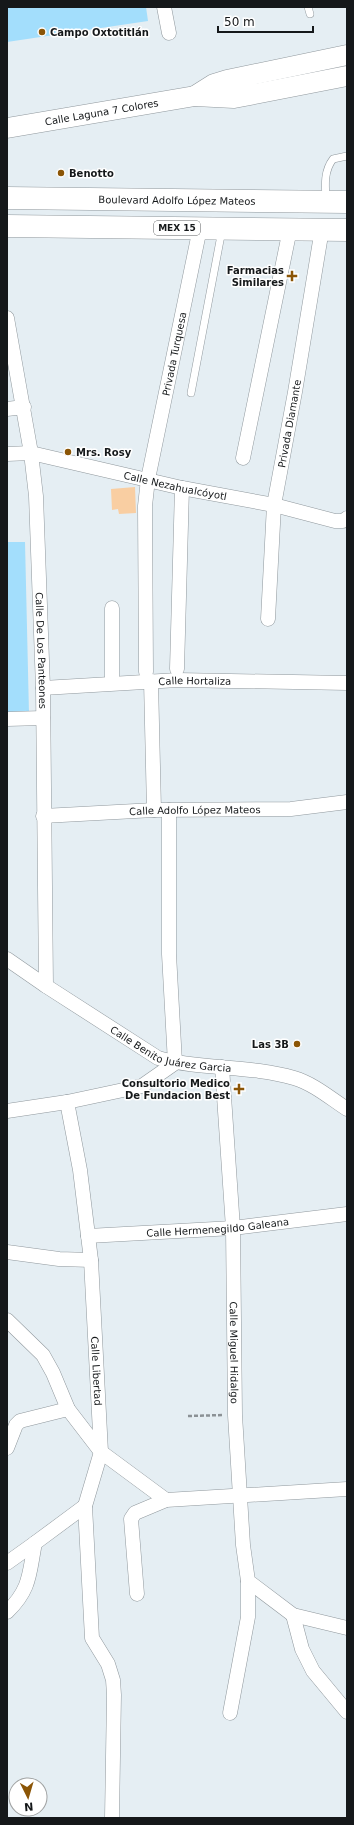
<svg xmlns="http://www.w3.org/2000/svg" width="354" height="1825" font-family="'DejaVu Sans',sans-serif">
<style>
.green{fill:#a3defc}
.building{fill:#f9cea2}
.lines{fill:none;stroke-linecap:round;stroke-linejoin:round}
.lane-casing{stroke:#90989d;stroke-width:8}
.street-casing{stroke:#90989d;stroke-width:15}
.secondary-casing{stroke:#90989d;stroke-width:21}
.primary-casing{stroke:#90989d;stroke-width:23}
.path{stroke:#8b9195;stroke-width:2.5;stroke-dasharray:4 2;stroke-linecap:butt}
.lane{stroke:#fff;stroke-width:7}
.street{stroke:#fff;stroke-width:14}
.secondary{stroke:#fff;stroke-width:20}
.primary{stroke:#fff;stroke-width:22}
.poi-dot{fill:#8b5506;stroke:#fff;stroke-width:1.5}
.labels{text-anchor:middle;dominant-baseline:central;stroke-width:3;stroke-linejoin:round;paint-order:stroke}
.shield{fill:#fff;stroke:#5b5d5f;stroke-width:1}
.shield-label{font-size:9px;font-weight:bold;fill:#15181a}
.poi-label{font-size:10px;font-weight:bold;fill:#15181a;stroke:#fff;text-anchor:start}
.street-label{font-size:10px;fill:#15181a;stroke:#fff}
</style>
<rect width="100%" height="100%" fill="#e5eef3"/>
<g class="green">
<polygon points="7,7 146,7 148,21 7,42"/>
<polygon points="7,542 25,542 29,714 7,714"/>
</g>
<polygon class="building" points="135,487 136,513 119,514 118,509 112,510 111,489"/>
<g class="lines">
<defs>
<g id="lane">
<polyline points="308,7 310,14"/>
<path d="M326,199C325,184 324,171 333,159L347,156"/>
<polyline points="191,393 222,230"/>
</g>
<g id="street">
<polyline points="164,7 169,33"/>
<path id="s1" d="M7,318L31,453L36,496L43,688L46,986"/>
<polyline points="7,409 24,407"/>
<path id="s2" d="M7,454L31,453L182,488L274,505L335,521H343L347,518"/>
<polyline points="243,458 290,229"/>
<path id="s3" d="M268,619L274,505L295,392L322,229"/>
<polyline points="177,669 182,488"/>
<path id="s4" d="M146,672L145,506L148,479L200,228"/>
<polyline points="151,681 154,810"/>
<polyline points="112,683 112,608"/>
<path id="s5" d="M43,688L178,680L347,683"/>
<polyline points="7,719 43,718"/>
<path id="s6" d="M43,816L154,810L291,809L347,802"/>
<path id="s7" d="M7,959L46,986L158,1058C202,1070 250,1065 294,1078C314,1084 330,1098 347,1109"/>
<path id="s8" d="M222,1067L233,1228L235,1415L243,1545L248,1581L293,1615L347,1628"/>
<path id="s9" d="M67,1102L80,1170L91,1260L101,1452L85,1506L92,1638L108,1664L113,1680L114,1695L112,1818"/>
<polyline points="7,1111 67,1102 142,1086 175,1063 169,954 169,810"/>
<path id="s10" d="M88,1236L233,1228L347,1214"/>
<polyline points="7,1252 59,1259 91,1260"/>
<polyline points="7,1320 43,1355 53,1373 68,1409 101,1452 166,1500"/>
<polyline points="7,1448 16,1425 20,1421 68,1409"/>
<polyline points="7,1563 35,1543"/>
<polyline points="137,1594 131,1519 135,1513 166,1500 347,1489"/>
<path d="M7,1612C31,1589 29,1573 35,1543L85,1506"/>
<polyline points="293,1615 302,1649 313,1671 347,1712"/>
<polyline points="230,1713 248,1617 248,1581"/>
</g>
<g id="secondary">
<polyline points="195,96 214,84 227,80 347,55"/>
<path id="s11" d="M7,128L195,96L234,98L347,76"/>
</g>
<g id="primary">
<path id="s12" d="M7,198L347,202"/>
<polyline points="7,226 347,230"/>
</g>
</defs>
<use href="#lane" class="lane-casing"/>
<use href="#street" class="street-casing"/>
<use href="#secondary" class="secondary-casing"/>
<use href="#primary" class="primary-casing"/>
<polyline class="path" points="188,1416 224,1415"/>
<use href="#lane" class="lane"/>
<use href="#street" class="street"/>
<use href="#secondary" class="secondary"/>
<use href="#primary" class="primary"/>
</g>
<g class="poi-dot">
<circle cx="42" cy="32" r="4"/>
<circle cx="61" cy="173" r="4"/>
<path d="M290 270h4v4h4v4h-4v4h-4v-4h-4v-4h4z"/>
<circle cx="68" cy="452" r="4"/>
<circle cx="297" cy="1044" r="4"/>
<path d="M237 1083h4v4h4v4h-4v4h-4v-4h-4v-4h4z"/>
</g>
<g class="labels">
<rect class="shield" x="154" y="221" width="46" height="14" rx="3"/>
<g class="shield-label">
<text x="177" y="228">MEX 15</text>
</g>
<g class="poi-label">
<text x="50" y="32">Campo Oxtotitlán</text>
<text x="69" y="173">Benotto</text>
<text x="284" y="270" text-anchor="end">Farmacias<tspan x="284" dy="12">Similares</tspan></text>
<text x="76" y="452">Mrs. Rosy</text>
<text x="289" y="1044" text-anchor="end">Las 3B</text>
<text x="230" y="1083" text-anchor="end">Consultorio Medico<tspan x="230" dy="12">De Fundacion Best</tspan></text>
</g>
<g class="street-label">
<text stroke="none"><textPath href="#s11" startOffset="96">Calle Laguna 7 Colores</textPath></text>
<text stroke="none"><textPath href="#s12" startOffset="170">Boulevard Adolfo López Mateos</textPath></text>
<text stroke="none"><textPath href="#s4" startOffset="321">Privada Turquesa</textPath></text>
<text stroke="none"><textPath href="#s3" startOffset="197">Privada Diamante</textPath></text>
<text stroke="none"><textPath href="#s2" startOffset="172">Calle Nezahualcóyotl</textPath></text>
<text stroke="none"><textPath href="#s1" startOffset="335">Calle De Los Panteones</textPath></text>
<text stroke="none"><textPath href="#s5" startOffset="152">Calle Hortaliza</textPath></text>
<text stroke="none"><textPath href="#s6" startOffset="152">Calle Adolfo López Mateos</textPath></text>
<text stroke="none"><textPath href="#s7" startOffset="190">Calle Benito Juárez Garcia</textPath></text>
<text stroke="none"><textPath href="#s10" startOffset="130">Calle Hermenegildo Galeana</textPath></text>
<text stroke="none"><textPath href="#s8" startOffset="286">Calle Miguel Hidalgo</textPath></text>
<text stroke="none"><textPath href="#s9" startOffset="271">Calle Libertad</textPath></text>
</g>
</g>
<rect width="354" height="1825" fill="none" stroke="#15181a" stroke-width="16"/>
<g transform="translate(28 1797) rotate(175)"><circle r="19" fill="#ffffff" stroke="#a1a3a3"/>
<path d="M0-3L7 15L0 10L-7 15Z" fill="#8b5506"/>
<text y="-6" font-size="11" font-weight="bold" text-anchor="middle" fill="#15181a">N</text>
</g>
<path d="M218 26v6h95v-6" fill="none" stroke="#15181a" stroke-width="2"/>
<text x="224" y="26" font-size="12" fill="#15181a" stroke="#ffffff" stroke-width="3" paint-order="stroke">50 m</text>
</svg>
